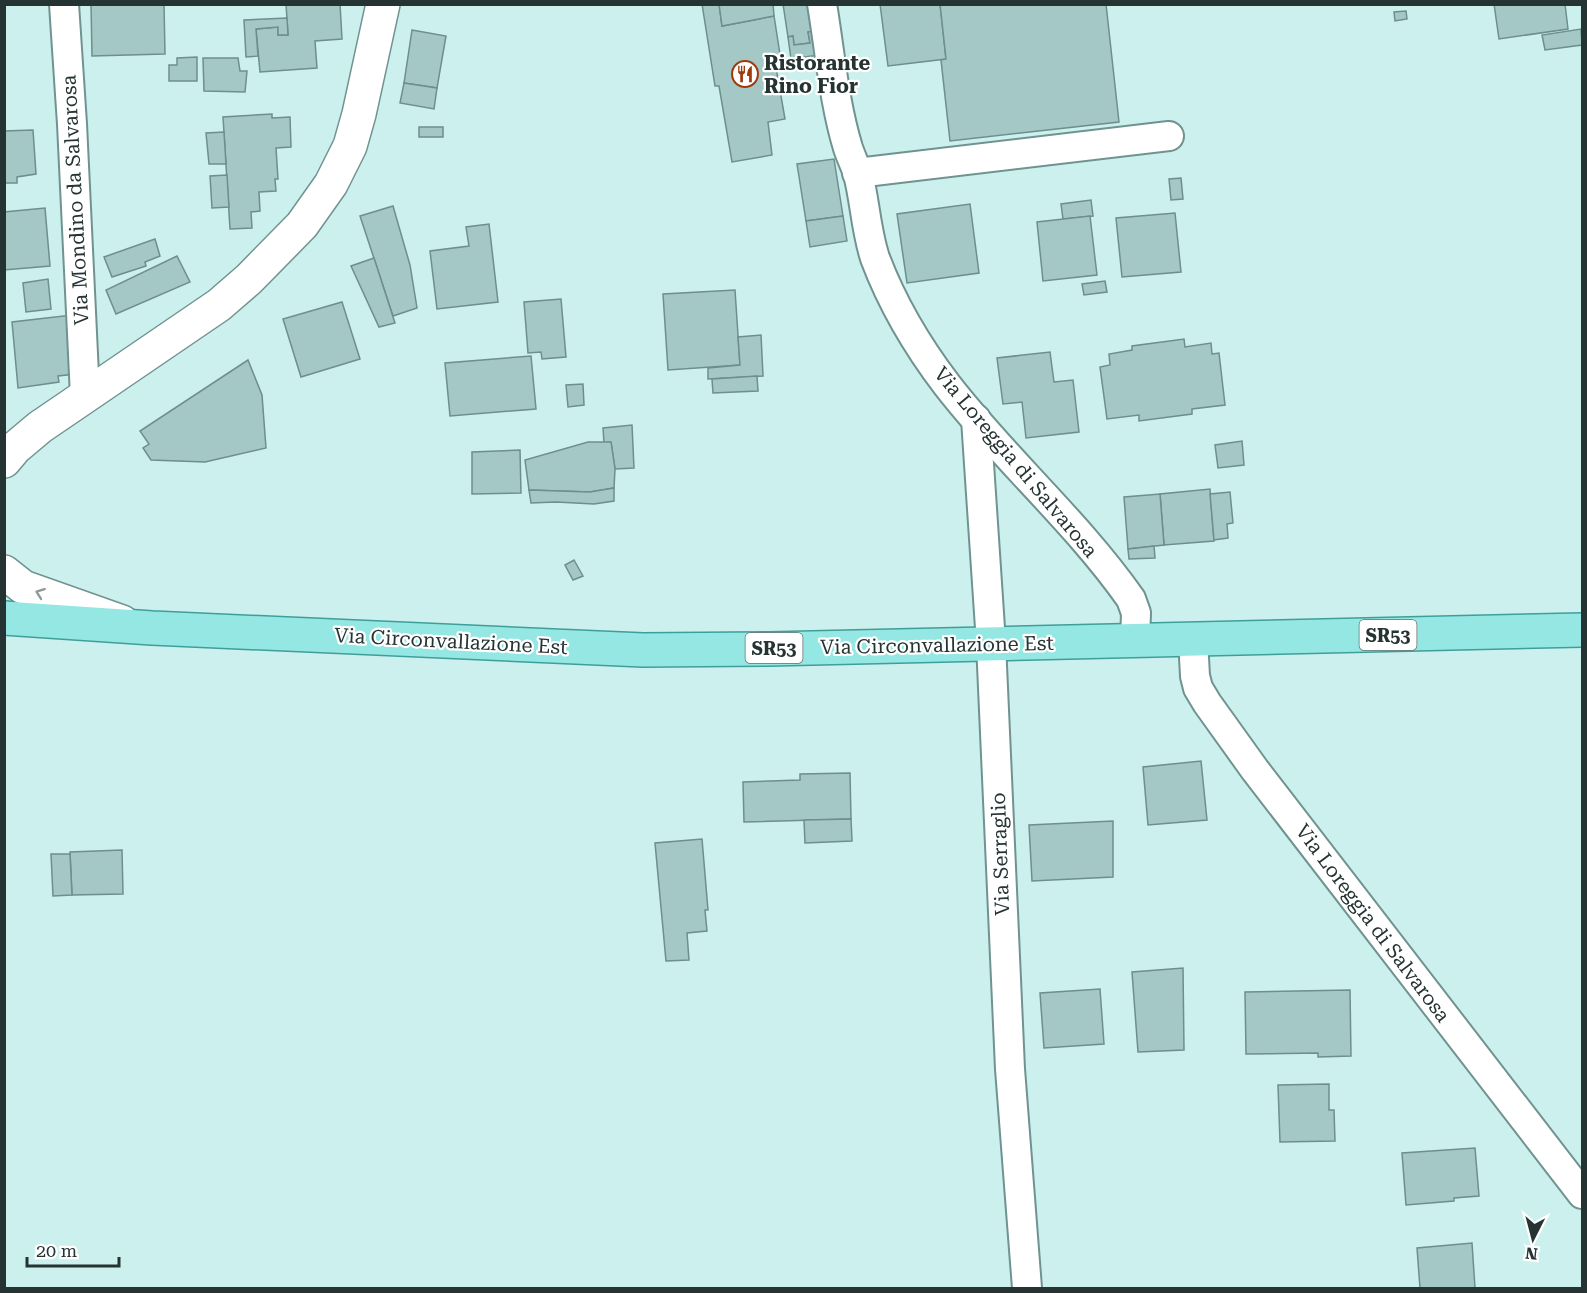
<svg xmlns="http://www.w3.org/2000/svg" width="1587" height="1293" font-family="'Roboto Serif',serif">
<style>
.building{fill:#a4c8c5;stroke:#6d8f8d;stroke-width:1.5}
.lines{fill:none;stroke-linecap:round;stroke-linejoin:round}
.street-casing{stroke:#709390;stroke-width:32}
.secondary-casing{stroke:#709390;stroke-width:36}
.primary-casing{stroke:#409e99;stroke-width:36}
.street{stroke:#fff;stroke-width:28}
.secondary{stroke:#fff;stroke-width:33}
.primary{stroke:#95e7e3;stroke-width:33}
.oneway{stroke:#929998}
.labels{text-anchor:middle;dominant-baseline:central;stroke-width:4.5;stroke-linejoin:round;paint-order:stroke}
.shield{fill:#fff;stroke:#667070;stroke-width:1.5}
.shield-label{font-size:18px;font-weight:bold;fill:#253332}
.poi-label{font-size:20px;font-weight:bold;fill:#253332;stroke:#fff;text-anchor:start}
.street-label{font-size:20px;fill:#253332;stroke:#fff}
</style>
<rect width="100%" height="100%" fill="#cbf0ed"/>
<g class="building">
<polygon points="91,4 164,4 165,54 92,56"/>
<polygon points="286,4 340,4 342,39 315,41 317,68 260,72 256,29 278,27 278,35 288,35"/>
<polygon points="702,4 719,4 722,26 774,16 781,61 775,62 785,119 768,122 772,155 732,162 719,86 715,86"/>
<polygon points="719,4 773,4 774,16 722,26"/>
<polygon points="783,4 811,4 815,31 808,32 810,43 794,45 793,36 788,37"/>
<polygon points="880,4 940,4 946,59 888,66"/>
<polygon points="940,4 1106,4 1119,122 950,141 941,60 946,59"/>
<polygon points="1494,4 1565,4 1568,29 1499,39"/>
<polygon points="1406,11 1407,19 1395,21 1394,12"/>
<polygon points="287,18 288,35 278,35 278,27 256,29 258,56 246,57 244,20"/>
<polygon points="1581,29 1582,45 1545,50 1542,35"/>
<polygon points="412,30 446,36 437,88 404,83"/>
<polygon points="815,31 819,55 791,59 788,37 793,36 794,45 810,43 808,32"/>
<polygon points="197,57 197,81 169,81 169,65 177,65 177,58"/>
<polygon points="203,58 238,58 240,71 247,71 245,92 204,91"/>
<polygon points="404,83 437,88 434,109 400,103"/>
<polygon points="272,114 272,118 290,117 291,147 276,148 278,179 275,179 276,191 259,192 260,211 251,212 252,228 230,229 223,117"/>
<rect x="419" y="127" width="24" height="10"/>
<polygon points="33,130 36,174 17,177 17,183 4,183 4,131"/>
<polygon points="224,132 226,164 209,164 206,133"/>
<polygon points="834,159 843,216 806,221 797,164"/>
<polygon points="227,175 229,207 212,208 210,176"/>
<polygon points="1181,178 1183,199 1171,200 1169,179"/>
<polygon points="1091,200 1093,216 1063,219 1061,204"/>
<polygon points="970,204 979,273 907,283 897,214"/>
<polygon points="393,206 410,265 417,308 393,316 360,216"/>
<polygon points="45,208 50,266 4,270 4,212"/>
<polygon points="1175,213 1181,272 1122,277 1116,218"/>
<polygon points="843,216 847,241 810,247 806,221"/>
<polygon points="1090,216 1097,275 1043,281 1037,222"/>
<polygon points="489,224 498,302 437,309 430,251 469,246 466,227"/>
<polygon points="155,239 160,256 145,262 146,266 112,277 104,257"/>
<polygon points="177,256 190,282 116,314 106,290"/>
<polygon points="374,258 395,323 379,327 351,266"/>
<polygon points="48,279 51,309 26,312 23,283"/>
<polygon points="1105,281 1107,292 1084,295 1082,284"/>
<polygon points="735,290 740,365 668,370 663,294"/>
<polygon points="561,299 566,357 542,359 541,352 528,353 524,302"/>
<polygon points="342,302 360,359 301,377 283,319"/>
<polygon points="72,315 76,374 58,376 59,382 18,388 12,322"/>
<polygon points="761,335 763,376 708,379 708,368 740,365 738,337"/>
<polygon points="1184,339 1185,347 1211,343 1212,354 1219,353 1225,405 1192,409 1192,414 1139,421 1139,415 1107,419 1100,367 1110,365 1109,354 1132,350 1132,346"/>
<polygon points="1050,352 1054,382 1073,380 1079,432 1026,438 1022,402 1003,404 997,358"/>
<polygon points="531,356 536,409 450,416 445,363"/>
<polygon points="248,360 262,395 266,448 205,462 151,460 143,448 149,444 140,431"/>
<polygon points="757,376 758,391 713,393 712,379"/>
<polygon points="583,384 584,405 568,407 566,385"/>
<polygon points="632,425 634,468 615,469 611,442 604,443 603,428"/>
<polygon points="1242,441 1244,465 1218,468 1215,445"/>
<polygon points="588,442 611,442 615,469 614,488 590,492 529,490 525,460"/>
<polygon points="520,450 521,493 472,494 472,452"/>
<polygon points="614,488 614,501 594,504 556,502 531,503 529,490 590,492"/>
<polygon points="1210,489 1214,541 1164,545 1160,494"/>
<polygon points="1230,492 1233,523 1227,524 1228,538 1214,540 1210,494"/>
<polygon points="1160,494 1164,545 1128,549 1124,497"/>
<polygon points="1154,546 1155,558 1129,559 1128,549"/>
<polygon points="574,560 583,576 573,580 565,565"/>
<polygon points="1201,761 1207,820 1148,825 1143,767"/>
<polygon points="850,773 851,819 744,822 743,782 800,780 800,774"/>
<polygon points="851,819 852,841 805,843 804,820"/>
<polygon points="1113,821 1113,877 1032,881 1029,825"/>
<polygon points="702,839 708,910 705,910 707,931 687,933 689,960 666,961 655,843"/>
<polygon points="122,850 123,894 72,895 70,852"/>
<polygon points="51,854 70,854 72,895 53,896"/>
<polygon points="1183,968 1184,1050 1138,1052 1132,972"/>
<polygon points="1100,989 1104,1044 1044,1048 1040,993"/>
<polygon points="1350,990 1351,1056 1318,1057 1318,1053 1246,1054 1245,992"/>
<polygon points="1329,1084 1329,1110 1334,1110 1335,1141 1280,1142 1278,1085"/>
<polygon points="1475,1148 1479,1196 1454,1198 1454,1201 1406,1205 1402,1153"/>
<polygon points="1472,1243 1475,1288 1420,1288 1417,1248"/>
</g>
<g class="lines">
<defs>
<g id="street">
<polyline points="64,4 72,124 85,396"/>
<path d="M822,4C830,52 834,102 848,148C851,157 855,165 858,174C865,201 866,231 875,258C892,303 918,347 947,385C1004,459 1077,522 1131,599L1136,613L1135,641"/>
<polyline points="857,173 1169,136"/>
<polyline points="976,419 991,643 1010,1069 1027,1288"/>
<polyline points="1193,639 1195,676 1198,688 1207,703 1255,770 1582,1194"/>
</g>
<g id="secondary">
<polyline points="4,461 15,448 40,427 219,305 249,279 302,225 331,184 350,146 359,114 383,4"/>
<polyline points="4,572 23,587 122,622"/>
</g>
<polyline id="primary" points="4,618 152,628 643,650 769,649 1582,630"/>
</defs>
<use href="#street" class="street-casing"/>
<use href="#secondary" class="secondary-casing"/>
<use href="#primary" class="primary-casing"/>
<use href="#street" class="street"/>
<use href="#secondary" class="secondary"/>
<use href="#primary" class="primary"/>
</g>
<defs><path id="oneway-chevron" d="M-2-3.5L2.5 0L-2 3.5" fill="none" stroke-width="1.6" stroke-linecap="round" stroke-linejoin="round" transform="scale(1.5)"/></defs>
<use class="oneway" href="#oneway-chevron" transform="translate(40 593) rotate(-160)"/>
<defs>
<symbol id="restaurant-ring" viewBox="-11 -11 22 22"><circle r="9.5" fill="#fff" stroke="#9f3a0c" stroke-width="1.5"/><path d="M-5-6h1v4h1v-4h1v4h1v-4h1v5L-1.5 .5V6h-2V.5L-5-1ZM5-6V6H3V1.5H1.5Q1.5-4 5-6Z" fill="#9f3a0c"/></symbol>
</defs>
<g fill-rule="evenodd">
<use href="#restaurant-ring" x="730" y="59" width="30" height="30"/>
</g>
<g class="labels">
<g class="shield">
<rect x="1359.5" y="620" width="57" height="30" rx="4.5"/>
<rect x="745.5" y="633" width="57" height="30" rx="4.5"/>
</g>
<g class="shield-label">
<text x="1388" y="635">SR53</text>
<text x="774" y="648">SR53</text>
</g>
<g class="poi-label">
<text x="764" y="63">Ristorante<tspan x="764" dy="23">Rino Fior</tspan></text>
</g>
<g class="street-label">
<text transform="translate(75 200) rotate(-93)">Via Mondino da Salvarosa</text>
<text transform="translate(1016 462) rotate(50)">Via Loreggia di Salvarosa</text>
<text transform="translate(451 641) rotate(3)">Via Circonvallazione Est</text>
<text transform="translate(937 645) rotate(-1)">Via Circonvallazione Est</text>
<text transform="translate(1000 854) rotate(-92)">Via Serraglio</text>
<text transform="translate(1373 923) rotate(53)">Via Loreggia di Salvarosa</text>
</g>
</g>
<rect width="1587" height="1293" fill="none" stroke="#253332" stroke-width="12"/>
<g transform="translate(1533 1239) rotate(186)" stroke="#ffffff" stroke-width="4.5" paint-order="stroke">
<path d="M0-4.5L10 22L0 15L-10 22Z" fill="#253332"/>
<text y="-9" font-size="16" font-weight="bold" text-anchor="middle" fill="#253332">N</text>
</g>
<path d="M27 1257v9h92v-9" fill="none" stroke="#253332" stroke-width="3"/>
<text x="36" y="1257" font-size="18" fill="#253332" stroke="#ffffff" stroke-width="4.5" paint-order="stroke">20 m</text>
</svg>
